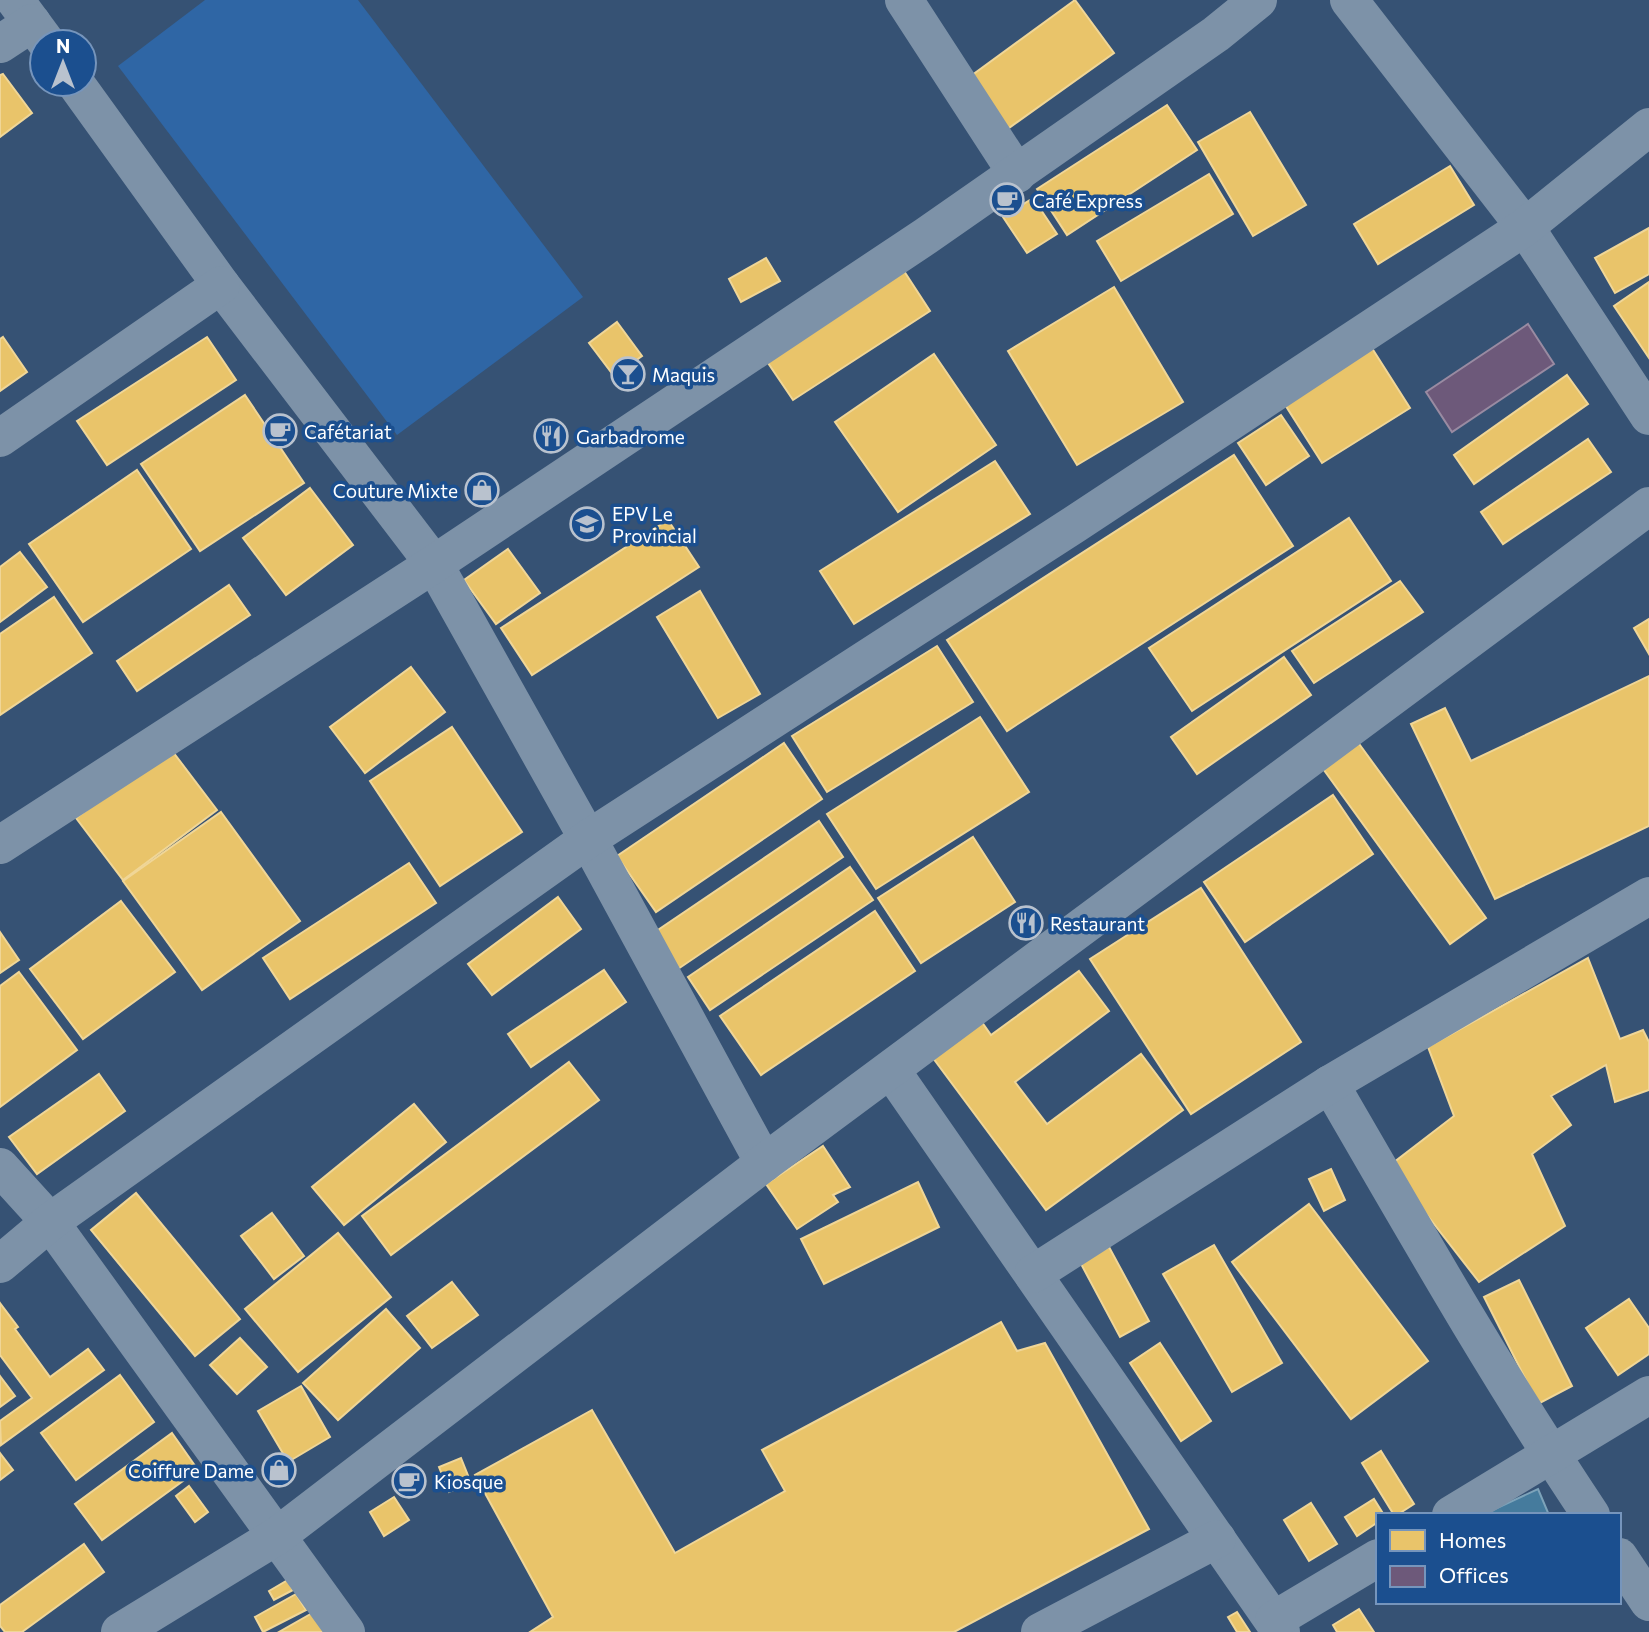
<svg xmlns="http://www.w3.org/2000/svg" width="1649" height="1632" font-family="Commissioner,sans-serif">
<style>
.green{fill:#2f66a5}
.homes{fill:#e9c46a;stroke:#f0d697;stroke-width:2}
.offices{fill:#6d597a;stroke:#998ba2;stroke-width:2}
.public{fill:#457b9d;stroke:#7da3ba;stroke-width:2}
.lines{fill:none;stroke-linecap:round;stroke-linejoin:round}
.minor{stroke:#7d92a8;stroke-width:38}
.labels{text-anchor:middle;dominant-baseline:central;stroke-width:7;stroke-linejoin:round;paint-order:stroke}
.poi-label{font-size:19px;fill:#fff;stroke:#1b4f8f;text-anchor:start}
</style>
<rect width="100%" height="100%" fill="#365274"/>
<polygon class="green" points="205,0 358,0 583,297 397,435 118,66"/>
<g class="homes">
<polygon points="1075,0 1114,53 1002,133 964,81"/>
<polygon points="3,74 32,113 0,137 0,75"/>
<polygon points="1167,105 1197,150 1067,235 1037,189"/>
<polygon points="1250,112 1306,205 1253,236 1198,142"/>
<polygon points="1450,166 1474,205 1378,264 1354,224"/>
<polygon points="1209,174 1233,214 1121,281 1097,241"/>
<polygon points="1033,198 1057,234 1027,253 1003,217"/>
<polygon points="1649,228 1649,274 1615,293 1595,258"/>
<polygon points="766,258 780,281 741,302 729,279"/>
<polygon points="904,271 930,311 793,400 766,360"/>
<polygon points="1649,282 1649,358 1614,306"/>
<polygon points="1114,287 1183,402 1077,465 1008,351"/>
<polygon points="617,322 642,356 614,376 589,343"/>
<polygon points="3,337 27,372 0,391 0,339"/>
<polygon points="207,337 236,380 107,465 77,421"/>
<polygon points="1370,345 1410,408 1322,463 1282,400"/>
<polygon points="934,354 996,445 898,512 835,422"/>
<polygon points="1567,375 1588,404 1474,484 1454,455"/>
<polygon points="245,395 304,483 200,551 141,464"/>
<polygon points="1281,415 1309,456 1266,485 1238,443"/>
<polygon points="1588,439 1611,472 1503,544 1481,512"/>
<polygon points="1234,455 1293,546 1007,731 947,640"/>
<polygon points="995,461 1030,514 854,624 820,571"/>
<polygon points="137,470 191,549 83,622 29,544"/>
<polygon points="310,488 353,545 286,595 243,538"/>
<polygon points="1349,518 1391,581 1192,711 1149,648"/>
<polygon points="668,520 699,567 532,675 501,628"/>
<polygon points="508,549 540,593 496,624 464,580"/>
<polygon points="20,552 47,587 0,622 0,567"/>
<polygon points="1400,581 1423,612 1314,683 1292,651"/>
<polygon points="229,585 250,615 137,691 117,661"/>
<polygon points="700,591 760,694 718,718 657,617"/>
<polygon points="54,597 92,653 0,715 0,634"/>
<polygon points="1649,619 1649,654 1634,628"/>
<polygon points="937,646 973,702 827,792 792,736"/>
<polygon points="1284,657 1311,695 1197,774 1171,737"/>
<polygon points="411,667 445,712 365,773 330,727"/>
<polygon points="1649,676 1649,826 1495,899 1411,724 1445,708 1471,761"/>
<polygon points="980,717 1029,792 876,889 827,814"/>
<polygon points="452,727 522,832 440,886 370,781"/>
<polygon points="1357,741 1486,918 1450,944 1321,766"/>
<polygon points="784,743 822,799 656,912 617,856"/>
<polygon points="170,748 217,810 123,880 76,818"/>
<polygon points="1333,795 1373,854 1245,942 1204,882"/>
<polygon points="221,812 300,921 202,990 123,881"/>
<polygon points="819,821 843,857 678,969 652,934"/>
<polygon points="973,837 1015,902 921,963 878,898"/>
<polygon points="409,863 436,903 290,999 263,958"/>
<polygon points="850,867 873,900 710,1010 688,977"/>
<polygon points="1201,888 1301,1042 1191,1114 1090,959"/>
<polygon points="558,897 581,929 492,995 468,964"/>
<polygon points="121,901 175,972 83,1039 30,969"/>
<polygon points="875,911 915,971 761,1075 720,1016"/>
<polygon points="0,932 19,960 0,973"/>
<polygon points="1588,958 1620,1039 1643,1030 1649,1042 1649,1090 1615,1102 1606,1065 1551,1096 1571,1125 1532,1154 1565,1226 1479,1282 1389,1166 1454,1116 1428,1047"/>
<polygon points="604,970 626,1002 531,1067 508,1034"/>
<polygon points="1079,971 1109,1011 1015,1082 1047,1124 1141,1054 1183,1110 1046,1210 930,1054 979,1018 991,1035"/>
<polygon points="19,972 77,1050 0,1107 0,986"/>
<polygon points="569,1062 599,1100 391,1255 362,1216"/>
<polygon points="99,1074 125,1111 37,1174 9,1137"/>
<polygon points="414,1104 446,1142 344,1225 312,1187"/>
<polygon points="823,1146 850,1187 833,1195 838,1202 797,1229 766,1184"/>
<polygon points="1331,1169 1345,1200 1324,1211 1309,1179"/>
<polygon points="918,1182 939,1227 824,1284 801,1239"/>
<polygon points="136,1193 240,1319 195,1356 91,1230"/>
<polygon points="1309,1204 1428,1361 1351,1419 1232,1262"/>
<polygon points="272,1213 304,1256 274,1279 241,1236"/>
<polygon points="338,1233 391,1297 298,1372 245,1309"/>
<polygon points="1214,1245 1282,1363 1232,1392 1163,1274"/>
<polygon points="1109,1247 1149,1321 1120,1337 1080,1262"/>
<polygon points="1519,1280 1572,1386 1538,1404 1484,1297"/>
<polygon points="452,1282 478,1315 432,1348 407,1316"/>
<polygon points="1629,1299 1649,1328 1649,1354 1618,1375 1586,1328"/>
<polygon points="0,1303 18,1327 15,1329 50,1377 88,1349 104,1370 1,1445 0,1421 32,1398 0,1355"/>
<polygon points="386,1309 420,1348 338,1420 303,1383"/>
<polygon points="1001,1322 1017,1351 1045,1343 1149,1529 954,1632 530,1632 553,1617 475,1475 592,1410 675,1553 785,1491 762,1450"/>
<polygon points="240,1338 267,1367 237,1394 210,1365"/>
<polygon points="1160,1343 1211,1421 1181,1441 1130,1363"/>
<polygon points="120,1375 154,1422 76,1480 41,1433"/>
<polygon points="0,1376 15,1396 0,1407"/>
<polygon points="301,1386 330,1437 288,1462 258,1411"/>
<polygon points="172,1433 198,1470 102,1540 75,1504"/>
<polygon points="1381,1451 1414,1504 1397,1515 1394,1515 1362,1463"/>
<polygon points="0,1453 13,1470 0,1480"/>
<polygon points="461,1458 471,1483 449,1492 439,1467"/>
<polygon points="189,1486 208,1512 195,1522 176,1496"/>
<polygon points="394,1497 409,1520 384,1536 370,1512"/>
<polygon points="1374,1499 1384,1515 1378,1515 1378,1522 1357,1536 1345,1517"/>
<polygon points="1311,1503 1337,1544 1309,1561 1284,1520"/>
<polygon points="84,1544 104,1572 22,1632 5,1632 0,1626 0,1605"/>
<polygon points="288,1580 293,1590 274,1600 269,1591"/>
<polygon points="296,1594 306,1610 263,1632 255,1617"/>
<polygon points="1359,1609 1374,1632 1337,1632 1333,1625"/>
<polygon points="314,1612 325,1632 279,1632"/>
<polygon points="1237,1612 1250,1632 1237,1632 1228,1617"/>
</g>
<polygon class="offices" points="1528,324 1554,364 1452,432 1426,392"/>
<polygon class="public" points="1538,1489 1549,1515 1482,1515"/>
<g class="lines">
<g class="minor">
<polyline points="15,0 46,42"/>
<polyline points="904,0 1017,174"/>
<polyline points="1349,0 1525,227 1649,416"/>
<polyline points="0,44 32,23"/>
<polyline points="76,84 221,285 434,564 588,839 764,1163"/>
<polyline points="0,438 221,285"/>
<polyline points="0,845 434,564 926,236 1216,34 1258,0"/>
<polyline points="891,1070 1281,1632"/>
<path d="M1330,1084C1414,1229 1497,1375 1591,1515"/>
<polyline points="0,1167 50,1222 346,1632"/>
<polyline points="0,1264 50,1222 588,839 1075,524 1525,227 1649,127"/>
<polyline points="1033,1274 1330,1084 1649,896"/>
<polyline points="1451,1515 1649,1395"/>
<polyline points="1619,1557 1649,1602"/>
<polyline points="1274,1620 1378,1558"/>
<polyline points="120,1632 277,1536 764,1163 1649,506"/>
<polyline points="1040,1632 1217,1539"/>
</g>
</g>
<defs>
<symbol id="cafe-ring" viewBox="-11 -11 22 22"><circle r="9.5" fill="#1b4f8f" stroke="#b9c2ce" stroke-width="1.5"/><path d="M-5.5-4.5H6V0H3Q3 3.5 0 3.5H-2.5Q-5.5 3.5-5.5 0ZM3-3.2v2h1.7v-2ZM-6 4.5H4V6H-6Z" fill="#b9c2ce"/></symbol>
<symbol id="bar-ring" viewBox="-11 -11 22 22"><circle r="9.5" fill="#1b4f8f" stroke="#b9c2ce" stroke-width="1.5"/><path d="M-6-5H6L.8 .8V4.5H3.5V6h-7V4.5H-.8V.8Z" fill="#b9c2ce"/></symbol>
<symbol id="restaurant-ring" viewBox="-11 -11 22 22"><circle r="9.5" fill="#1b4f8f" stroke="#b9c2ce" stroke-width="1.5"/><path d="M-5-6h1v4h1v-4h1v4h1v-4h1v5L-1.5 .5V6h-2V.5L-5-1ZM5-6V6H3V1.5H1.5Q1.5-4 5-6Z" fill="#b9c2ce"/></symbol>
<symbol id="shop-ring" viewBox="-11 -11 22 22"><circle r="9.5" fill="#1b4f8f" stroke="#b9c2ce" stroke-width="1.5"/><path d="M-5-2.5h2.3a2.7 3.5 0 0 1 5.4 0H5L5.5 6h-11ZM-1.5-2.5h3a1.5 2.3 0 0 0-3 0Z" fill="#b9c2ce"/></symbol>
<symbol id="school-ring" viewBox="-11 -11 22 22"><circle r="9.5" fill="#1b4f8f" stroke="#b9c2ce" stroke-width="1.5"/><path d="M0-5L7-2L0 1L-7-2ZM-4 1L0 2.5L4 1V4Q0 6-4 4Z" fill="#b9c2ce"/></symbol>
</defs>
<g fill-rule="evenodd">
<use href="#cafe-ring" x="988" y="181" width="38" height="38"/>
<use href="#bar-ring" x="609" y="355" width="38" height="38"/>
<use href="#cafe-ring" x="261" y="412" width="38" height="38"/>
<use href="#restaurant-ring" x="532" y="417" width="38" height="38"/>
<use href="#shop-ring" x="463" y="471" width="38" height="38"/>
<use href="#school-ring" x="568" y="505" width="38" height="38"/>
<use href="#restaurant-ring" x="1007" y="904" width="38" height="38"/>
<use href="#shop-ring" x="260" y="1451" width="38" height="38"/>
<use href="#cafe-ring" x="390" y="1462" width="38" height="38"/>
</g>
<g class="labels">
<g class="poi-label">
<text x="1032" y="200">Café Express</text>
<text x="652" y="374">Maquis</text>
<text x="304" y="431">Cafétariat</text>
<text x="576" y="436">Garbadrome</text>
<text x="458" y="490" text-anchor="end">Couture Mixte</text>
<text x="612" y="513">EPV Le<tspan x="612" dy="22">Provincial</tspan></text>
<text x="1050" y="923">Restaurant</text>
<text x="254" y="1470" text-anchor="end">Coiffure Dame</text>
<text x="434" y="1481">Kiosque</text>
</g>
</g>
<rect x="1376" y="1513" width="245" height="91" fill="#1b4f8f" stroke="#7695bc" stroke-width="2"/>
<rect x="1390" y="1530" width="35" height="21" fill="#e9c46a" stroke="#7695bc" stroke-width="2"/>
<text x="1439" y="1548" font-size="21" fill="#ffffff">Homes</text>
<rect x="1390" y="1566" width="35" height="21" fill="#6d597a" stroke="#7695bc" stroke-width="2"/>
<text x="1439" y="1583" font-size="21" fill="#ffffff">Offices</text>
<g transform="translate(63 63)"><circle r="33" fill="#1b4f8f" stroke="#7695bc" stroke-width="2"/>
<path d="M0-5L12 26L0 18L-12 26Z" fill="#b9c2ce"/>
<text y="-10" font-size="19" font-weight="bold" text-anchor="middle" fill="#ffffff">N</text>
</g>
</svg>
